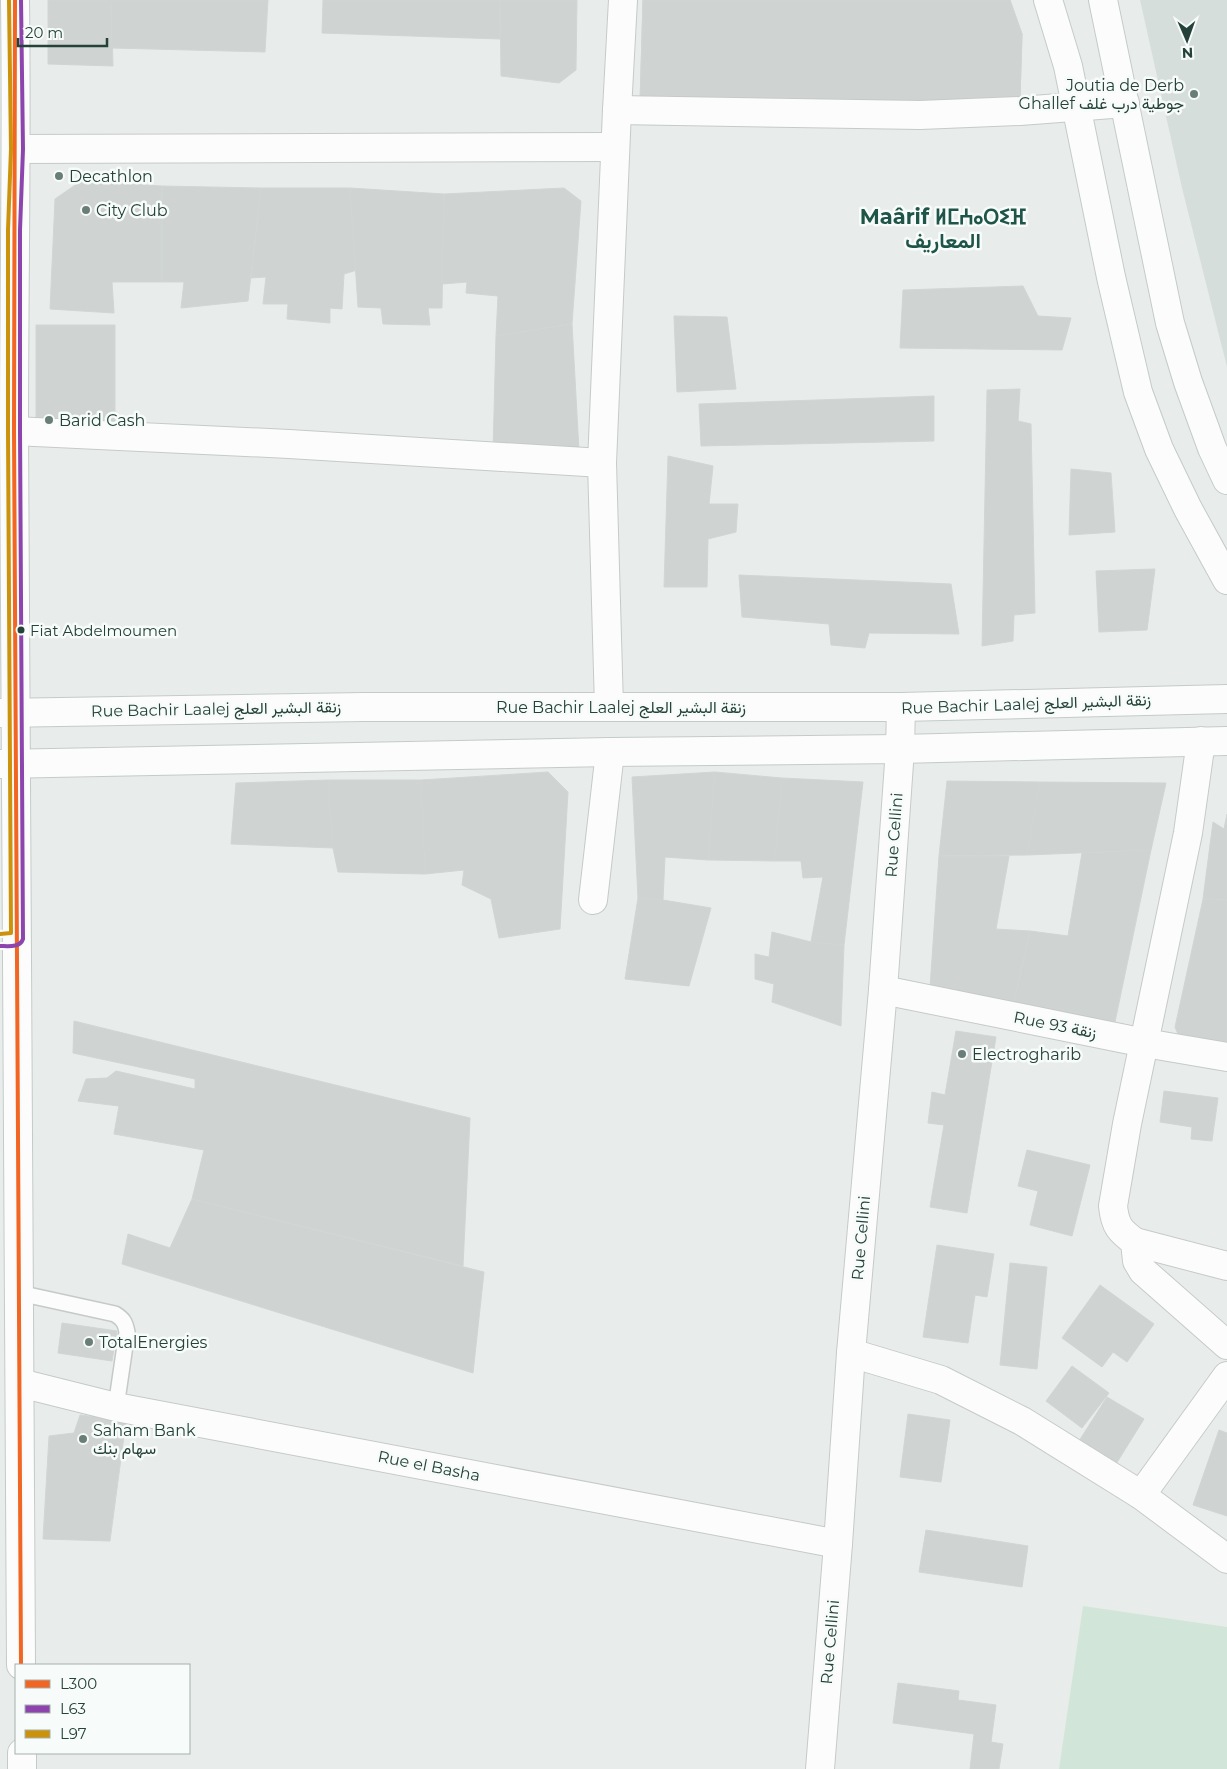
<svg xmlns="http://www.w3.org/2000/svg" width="1227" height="1769" font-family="Montserrat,Vazirmatn,'Noto Sans Tifinagh',sans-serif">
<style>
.built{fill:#d6dedb}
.green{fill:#d1e6d8}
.building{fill:#cfd4d2;stroke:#d1d6d4}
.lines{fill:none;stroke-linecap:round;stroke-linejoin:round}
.lane-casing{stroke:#c5cac8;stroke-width:18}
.street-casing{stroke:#c5cac8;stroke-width:30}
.secondary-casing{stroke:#c3cbc8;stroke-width:30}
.lane{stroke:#fcfcfc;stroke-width:15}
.street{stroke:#fcfcfc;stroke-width:28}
.secondary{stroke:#fcfcfc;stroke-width:28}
.bus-1-casing{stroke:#f7fbf9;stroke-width:8}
.bus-2-casing{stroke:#f7fbf9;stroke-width:8}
.bus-3-casing{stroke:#f7fbf9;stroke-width:8}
.bus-1{stroke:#f26522;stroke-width:4}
.bus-2{stroke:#8e44ad;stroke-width:4}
.bus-3{stroke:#cd920c;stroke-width:4}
.poi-dot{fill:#697e78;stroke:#f7fbf9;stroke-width:2}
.bus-dot{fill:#24423a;stroke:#f7fbf9;stroke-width:2}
.labels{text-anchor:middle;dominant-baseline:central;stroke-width:5;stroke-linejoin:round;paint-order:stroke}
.bus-label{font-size:15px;fill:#24423a;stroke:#f7fbf9;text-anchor:start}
.poi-label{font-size:16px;fill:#24423a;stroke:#f7fbf9;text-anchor:start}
.street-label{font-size:16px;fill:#24423a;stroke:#f7fbf9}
.district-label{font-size:21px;font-weight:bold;fill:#1f5548;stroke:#f7fbf9}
</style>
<rect width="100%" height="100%" fill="#e8edeb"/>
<polygon class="built" points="1140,0 1227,0 1227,367 1182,188"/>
<polygon class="green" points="1083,1606 1227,1627 1227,1769 1059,1769"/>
<g class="building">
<polygon points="48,0 111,0 113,66 48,64"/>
<polygon points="111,0 268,0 265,52 112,48"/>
<polygon points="323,0 500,0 500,39 322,33"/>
<polygon points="500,0 577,0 576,70 559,83 501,76"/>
<polygon points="643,0 699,0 699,43 924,51 895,0 1010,0 1022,34 1020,97 938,110 640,103"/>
<polygon points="643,0 1010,0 1022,34 1020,97 938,110 640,103"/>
<polygon points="81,181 162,186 162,282 112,282 114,313 50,309 55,199"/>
<polygon points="162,186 261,188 248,301 181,308 184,282 162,282"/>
<polygon points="261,188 350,188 357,270 344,274 342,309 330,308 330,323 287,319 288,304 263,304 266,277 251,278"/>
<polygon points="350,188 444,194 442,308 428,308 430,325 383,324 381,308 358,307"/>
<polygon points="564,188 581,201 572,324 496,336 498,296 466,293 467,282 442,284 444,194"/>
<polygon points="1023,286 1038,316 1071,318 1062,350 900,348 903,290"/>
<polygon points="674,316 727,317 736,389 677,392"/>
<polygon points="572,324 579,451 493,452 496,336"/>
<rect x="36" y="325" width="79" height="98"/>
<polygon points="1020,389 1018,421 1031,424 1035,613 1014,615 1013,641 982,646 987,390"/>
<polygon points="934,396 934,441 701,446 699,404"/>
<polygon points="668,456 713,466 709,504 738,504 736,532 708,539 707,587 664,587"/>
<polygon points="1071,469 1111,473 1115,532 1069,535"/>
<polygon points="1155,569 1147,630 1099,632 1096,571"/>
<polygon points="739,575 951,584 959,634 869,633 865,648 831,645 829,624 742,617"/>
<polygon points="548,772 568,792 560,929 499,938 491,899 462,885 464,870 425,874 421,780"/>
<polygon points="715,772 782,778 775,861 708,860"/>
<polygon points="715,772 708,860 665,857 663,900 638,898 632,777"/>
<polygon points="782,778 863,782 844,945 811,942 823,877 803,878 801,861 775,861"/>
<polygon points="328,780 421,780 425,874 338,872 333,848"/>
<polygon points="328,780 333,848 231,844 236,783"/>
<polygon points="947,781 1040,782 1027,855 939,856"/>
<polygon points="1040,782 1166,783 1151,850 1027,855"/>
<polygon points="1227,814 1227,900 1203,899 1213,822 1224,829"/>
<polygon points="1151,850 1115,1022 1013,1006 1030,931 1068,936 1082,853"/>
<polygon points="939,856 1009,856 996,929 1030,931 1013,1006 930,988"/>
<polygon points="638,898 663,900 711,908 689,986 625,979"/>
<polygon points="1203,899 1227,900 1227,1043 1180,1039 1175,1027"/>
<polygon points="772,932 811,942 844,945 841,1026 772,1002 774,984 755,979 755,954 769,957"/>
<polygon points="74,1021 470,1118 463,1266 192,1199 204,1150 114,1134 119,1106 78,1101 86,1079 107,1078 116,1071 195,1089 195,1079 73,1053"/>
<polygon points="956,1031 996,1037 967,1213 930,1207 944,1125 928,1123 932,1092 945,1095"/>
<polygon points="1164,1091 1218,1098 1212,1141 1191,1139 1192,1127 1160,1122"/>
<polygon points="1027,1150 1090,1165 1072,1236 1030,1225 1038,1191 1018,1186"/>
<polygon points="192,1199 484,1272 473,1373 122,1264 128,1234 170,1248"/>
<polygon points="937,1245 994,1254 987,1297 975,1295 968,1343 923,1337"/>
<polygon points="1010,1263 1047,1267 1037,1369 1000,1365"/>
<polygon points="1100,1285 1154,1324 1127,1362 1113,1352 1102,1367 1062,1338"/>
<polygon points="62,1323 117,1331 112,1361 58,1353"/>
<polygon points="1072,1366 1109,1393 1082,1428 1046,1401"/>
<polygon points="1107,1397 1144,1419 1116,1464 1079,1441"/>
<polygon points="908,1414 950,1420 941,1482 900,1477"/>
<polygon points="80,1415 126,1421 110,1541 43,1539 49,1436 74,1433"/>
<polygon points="1219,1430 1227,1433 1227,1516 1193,1505"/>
<polygon points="926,1530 1028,1546 1022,1587 919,1572"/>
<polygon points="898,1683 959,1691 958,1700 996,1705 991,1742 1003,1744 999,1769 970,1769 974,1734 893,1723"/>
</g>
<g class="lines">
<defs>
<path id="lane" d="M19,1293L115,1314C123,1319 125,1322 127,1332L116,1407"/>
<g id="street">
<polyline points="617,110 920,115 1020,111 1125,103"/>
<polyline points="17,149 615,147"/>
<polyline points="14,431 289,444 602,463"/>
<polyline points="609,707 602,463 617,110 623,0"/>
<path d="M1201,741L1188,833L1127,1124L1113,1206C1115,1226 1120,1231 1135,1242L1137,1261L1143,1271L1227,1345"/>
<polyline points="593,900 610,752"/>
<polyline points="883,990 1145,1043 1227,1057"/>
<polyline points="1135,1242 1227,1266"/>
<polyline points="851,1353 941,1380 1022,1421 1141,1495 1227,1559"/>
<polyline points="20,1383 116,1407 838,1544"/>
<polyline points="1141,1495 1227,1376"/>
<polyline points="820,1769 838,1544 851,1353 883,990 900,749 901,707"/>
</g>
<g id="secondary">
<path d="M15,0C17,144 14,287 14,431L21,1665"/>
<polyline points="1048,0 1068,66 1111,277 1138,392 1159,449 1188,509 1227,580"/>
<polyline points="1103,0 1170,323 1188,382 1212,448 1227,480"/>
<polyline points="0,713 364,707 901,707 1227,699"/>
<polyline points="0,764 610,752 900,749 1227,741"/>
<polyline points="22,1753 22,1769"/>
</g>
</defs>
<use href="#lane" class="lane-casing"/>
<use href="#street" class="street-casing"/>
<use href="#secondary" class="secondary-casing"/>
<use href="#lane" class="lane"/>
<use href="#street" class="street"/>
<use href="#secondary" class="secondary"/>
<defs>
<polyline id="bus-1" points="15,0 14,431 21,1665"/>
<path id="bus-2" d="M0,946C8,946 20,948 23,939L20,431V230L23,149L21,0"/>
<polyline id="bus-3" points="0,934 11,933 8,431 8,230 11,149 9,0"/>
</defs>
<use href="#bus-1" class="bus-1-casing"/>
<use href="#bus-2" class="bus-2-casing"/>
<use href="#bus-3" class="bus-3-casing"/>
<use href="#bus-1" class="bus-1"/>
<use href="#bus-2" class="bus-2"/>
<use href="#bus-3" class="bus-3"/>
</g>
<g class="poi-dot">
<circle cx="1194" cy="94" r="5"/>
<circle cx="59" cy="176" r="5"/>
<circle cx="86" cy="210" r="5"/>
<circle cx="49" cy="420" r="5"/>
<circle cx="962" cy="1054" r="5"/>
<circle cx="89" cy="1342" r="5"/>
<circle cx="83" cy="1439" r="5"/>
</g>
<circle class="bus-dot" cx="21" cy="630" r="4.5"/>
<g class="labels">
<g class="bus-label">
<text x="30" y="630">Fiat Abdelmoumen</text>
</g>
<g class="poi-label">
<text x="1184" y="85" text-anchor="end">Joutia de Derb<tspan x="1184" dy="18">Ghallef جوطية درب غلف</tspan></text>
<text x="69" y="176">Decathlon</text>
<text x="96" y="210">City Club</text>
<text x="59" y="420">Barid Cash</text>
<text x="972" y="1054">Electrogharib</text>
<text x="99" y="1342">TotalEnergies</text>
<text x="93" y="1430">Saham Bank<tspan x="93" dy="18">سهام بنك</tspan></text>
</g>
<g class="street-label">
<text transform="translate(1026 704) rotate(-2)">Rue Bachir Laalej زنقة البشير العلج</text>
<text x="621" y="707">Rue Bachir Laalej زنقة البشير العلج</text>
<text transform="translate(216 709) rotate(-1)">Rue Bachir Laalej زنقة البشير العلج</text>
<text transform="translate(894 835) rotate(-86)">Rue Cellini</text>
<text transform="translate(1055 1025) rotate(11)">Rue 93 زنقة</text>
<text transform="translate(861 1238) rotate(-85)">Rue Cellini</text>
<text transform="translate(429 1466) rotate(11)">Rue el Basha</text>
<text transform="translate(830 1642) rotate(-85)">Rue Cellini</text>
</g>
<g class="district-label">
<text x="943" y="216">Maârif ⵍⵎⵄⴰⵔⵉⴼ<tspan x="943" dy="24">المعاريف</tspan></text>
</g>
</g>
<rect x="15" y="1664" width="175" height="90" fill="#f7fbf9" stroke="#a3b1ad"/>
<rect x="25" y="1680" width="25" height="8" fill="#f26522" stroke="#a3b1ad"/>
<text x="60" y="1689" font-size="15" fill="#24423a">L300</text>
<rect x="25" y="1705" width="25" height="8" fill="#8e44ad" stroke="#a3b1ad"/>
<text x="60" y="1714" font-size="15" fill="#24423a">L63</text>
<rect x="25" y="1730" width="25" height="8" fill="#cd920c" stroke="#a3b1ad"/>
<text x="60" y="1739" font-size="15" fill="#24423a">L97</text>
<g transform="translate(1187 40) rotate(178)" stroke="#f7fbf9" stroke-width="4" paint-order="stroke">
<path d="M0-4L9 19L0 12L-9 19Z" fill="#24423a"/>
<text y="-8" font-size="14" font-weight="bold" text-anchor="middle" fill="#24423a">N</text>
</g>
<path d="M18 38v8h89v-8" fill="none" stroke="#24423a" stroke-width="2.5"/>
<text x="25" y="38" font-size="15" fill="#24423a" stroke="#f7fbf9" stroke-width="4" paint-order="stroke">20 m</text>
</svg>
